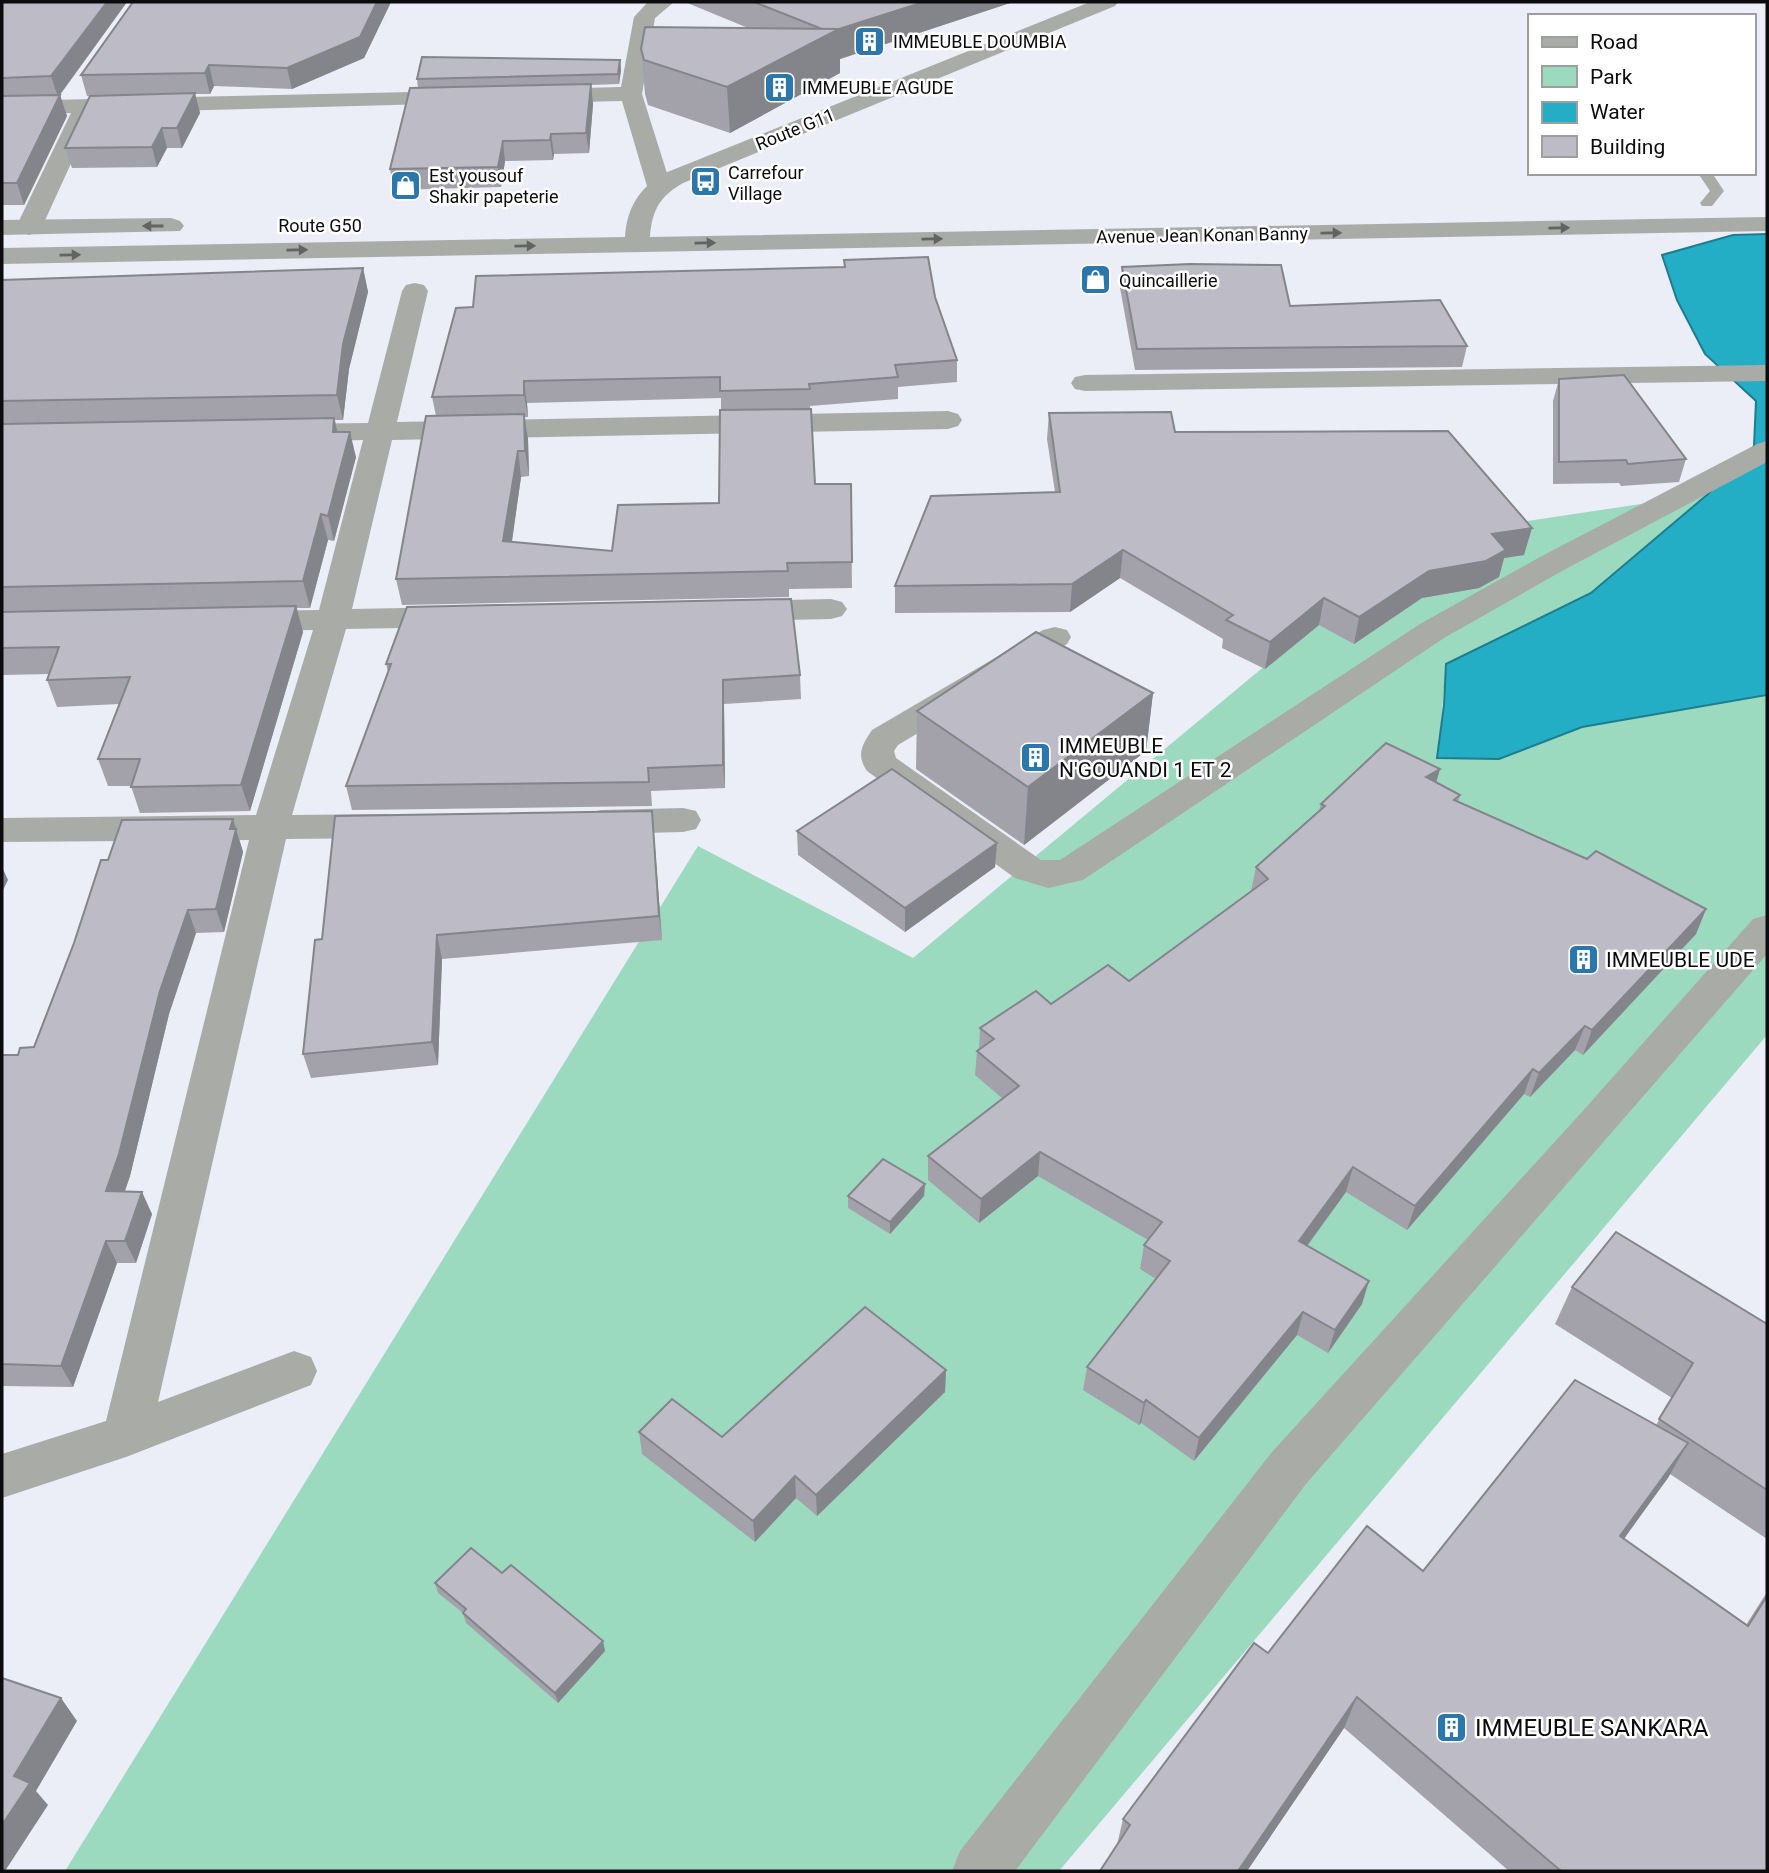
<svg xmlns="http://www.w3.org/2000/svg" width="1769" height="1873" font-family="Roboto,sans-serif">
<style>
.green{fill:#9bdabe}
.water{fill:#24aec6;stroke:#1d7d8f;stroke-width:2}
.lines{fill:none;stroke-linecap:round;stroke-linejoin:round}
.service{fill:#a9aba7;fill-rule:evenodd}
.minor{fill:#a9aba7;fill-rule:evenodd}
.tertiary{fill:#a9aba7;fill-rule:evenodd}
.wall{fill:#a3a2aa;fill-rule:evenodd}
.shaded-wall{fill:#84848b}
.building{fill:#bdbcc6;stroke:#84848b;stroke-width:2}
.oneway{fill:#626363}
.labels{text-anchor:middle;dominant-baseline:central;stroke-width:5;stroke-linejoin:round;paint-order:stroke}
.far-poi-label{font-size:18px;fill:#0c0c0f;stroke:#fff;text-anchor:start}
.far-street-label{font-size:18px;fill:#0c0c0f;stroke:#fff}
.poi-label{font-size:21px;fill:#0c0c0f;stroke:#fff;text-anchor:start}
.near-poi-label{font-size:24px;fill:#0c0c0f;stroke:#fff;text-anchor:start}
</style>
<rect width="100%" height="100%" fill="#ebedf7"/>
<polygon class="green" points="1708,494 1591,593 1446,664 1438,758 1499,759 1582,727 1767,695 1767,1035 1059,1871 65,1871 698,846 913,958 1420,537"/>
<polygon class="water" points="1767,234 1767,695 1582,727 1499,759 1437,758 1444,705 1446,664 1591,593 1708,494 1754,446 1756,401 1705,354 1677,300 1662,255 1733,235"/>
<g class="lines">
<polygon class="service" points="1698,173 1712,173 1724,191 1712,206 1702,206 1700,203 1710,191"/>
<g class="minor">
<polygon points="648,2 674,2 655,18 642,94 671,186 668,191 659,193 650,191 647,186 622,101 539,103 531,101 528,96 531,91 539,89 621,87 634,17"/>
<polygon points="458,91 466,93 469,98 466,103 94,113 42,227 38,232 29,235 20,232 16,227 71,113 2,115 2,101"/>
<polygon points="415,283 424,285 428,291 397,422 948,411 958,414 962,420 958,426 948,429 392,440 352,609 455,607 466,610 471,617 466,624 455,627 346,629 292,815 387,814 400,817 405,826 400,835 387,838 286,839 158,1402 294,1351 311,1357 317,1371 311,1385 126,1457 2,1498 2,1454 106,1421 249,840 2,842 2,818 256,815 313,630 249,631 238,628 233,621 238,614 249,611 319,610 363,440 285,442 275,439 271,433 275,427 285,424 368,423 402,291 406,285"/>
<polygon points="1767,365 1767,381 1085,391 1075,389 1071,383 1075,377 1085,375"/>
<path d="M1767,441V462L1562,571L1444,638L1083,880L1048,888L1015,878L867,771C856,755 862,745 872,730L1043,630L1055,627L1067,630L1071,637L1067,644L898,745L894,751L896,758L1041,860H1060L1420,624L1540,557L1757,444Z"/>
<polygon points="831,599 842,602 847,609 842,616 831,619 739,621 728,618 723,611 728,604 739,601"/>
<polygon points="683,808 696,811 701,820 696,829 683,832 601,834 588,831 583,822 588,813 601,810"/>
<polygon points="1767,915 1767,954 1306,1484 1015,1871 952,1871 960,1851 1272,1452 1581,1113 1753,919"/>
</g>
<g class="tertiary">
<path d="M1090,2H1118L1115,6L683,183C660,196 652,210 650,237L1767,217V231L2,264V248L625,237C627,207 640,187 665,173Z"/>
<polygon points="171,218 180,221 184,226 180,231 2,235 2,220"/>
</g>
</g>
<g class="wall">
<polygon points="2,2 127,2 60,95 67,116 24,205 2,205"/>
<polygon points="133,2 391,2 364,58 292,89 214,86 210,94 195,94 200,113 182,148 167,148 157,167 72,168 65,148 90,96 87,96 81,75"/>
<polygon points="685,2 1013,2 840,59 840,73 730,133 648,105 645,94 641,49 748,28"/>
<polygon points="620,60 621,70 619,84 591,85 593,104 589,153 554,154 553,160 505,161 501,187 394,190 390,169 418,88 417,79"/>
<path d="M844,260L935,297L957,360V382L898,387V399L810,406L815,484H851L852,588L789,589V597L402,605L396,579L436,416L432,397L473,307L844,267ZM721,398V410L719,503L612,551L512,542L521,477L529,476L528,439L525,417H528L527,403Z"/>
<polygon points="1122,267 1290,306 1467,346 1462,367 1135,370 1120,288"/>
<polygon points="363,268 368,292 349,369 343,420 335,420 338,432 356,457 334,541 328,540 310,608 297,608 303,632 250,811 140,813 131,786 108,786 98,759 119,704 57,707 47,680 49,674 2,675 2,280"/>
<polygon points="1559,379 1686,459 1679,482 1621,486 1619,483 1553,484 1553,401"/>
<polygon points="1049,413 1175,432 1524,555 1504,558 1499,577 1479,588 1422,598 1354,644 1319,625 1265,669 1222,648 1223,639 1120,578 1070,612 895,613 895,586 1055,492 1047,439"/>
<polygon points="386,664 800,675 801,699 724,704 725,788 651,791 652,806 352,810 346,786 388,672"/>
<polygon points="1153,693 1146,751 1024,845 916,769 917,711"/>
<polygon points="1436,783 1460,795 1458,802 1587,859 1706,909 1696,934 1583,1055 1575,1050 1530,1097 1524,1094 1407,1230 1346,1192 1307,1246 1362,1304 1328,1353 1297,1335 1194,1461 1141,1423 1139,1425 1083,1390 1087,1367 1156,1279 1140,1269 1144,1245 1148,1240 1038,1176 979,1223 928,1180 928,1156 1003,1099 975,1075 977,1051 979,1049 980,1028 1051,1004 1129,981 1251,891 1256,867 1319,811 1321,804"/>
<polygon points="652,811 662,940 442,959 438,1065 311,1078 303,1054 322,939"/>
<polygon points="233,819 243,852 224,932 196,933 169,1014 130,1176 125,1191 152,1214 136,1263 117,1263 73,1387 2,1386 2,1055 18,1055 34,1047 108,860"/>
<polygon points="797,831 997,843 995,867 905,932 798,855"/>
<polygon points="925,1184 924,1196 890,1234 848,1208 848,1196"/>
<polygon points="1572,1287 1767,1324 1767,1539 1670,1474 1624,1539 1746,1625 1767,1592 1767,1871 1509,1871 1344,1728 1247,1871 1100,1871 1117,1845 1123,1819 1268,1653 1423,1571 1656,1425 1672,1398 1555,1324"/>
<polygon points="946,1370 945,1392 817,1516 796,1498 755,1542 642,1454 639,1432 722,1437"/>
<polygon points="502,1573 605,1651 558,1703 466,1623 463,1613 438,1593 435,1583"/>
</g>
<g class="shaded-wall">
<polygon points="107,2 127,2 58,97 51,76"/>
<polygon points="377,2 391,2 364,58 292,89 287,68"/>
<polygon points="924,2 1013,2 840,59 840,73 730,133 727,87 830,32"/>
<polygon points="620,60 621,70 619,84 618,74"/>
<polygon points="209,65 214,86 210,94 205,73"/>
<polygon points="591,84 593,104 589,153 586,133"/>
<polygon points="195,93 200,113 182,148 177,128"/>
<polygon points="60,95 67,116 24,205 17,183"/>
<polygon points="162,128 167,148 157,167 152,147"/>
<polygon points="551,134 554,154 553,160 550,140"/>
<polygon points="503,141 505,161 501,187 498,167"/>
<polygon points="363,268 368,292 349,369 343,420 337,395 343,344"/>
<polygon points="524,381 527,403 528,417 524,395"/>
<polygon points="524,414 528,439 529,476 525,451"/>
<polygon points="334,418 340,443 333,432"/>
<polygon points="350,432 356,457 334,541 328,516"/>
<polygon points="518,451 521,477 508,567 503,541"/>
<polygon points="321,514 328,540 310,608 303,581"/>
<polygon points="1532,528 1524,555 1504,558 1499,577 1479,588 1422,598 1354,644 1359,617 1429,571 1492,534"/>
<polygon points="1123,550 1120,578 1070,612 1072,584"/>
<polygon points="1324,598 1319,625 1265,669 1270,642"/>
<polygon points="296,606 303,632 250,811 241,785"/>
<polygon points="723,680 724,704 725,788 723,765"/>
<polygon points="1153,693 1146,751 1024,845 1028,787"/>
<polygon points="1440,769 1433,794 1426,777"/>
<polygon points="652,811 654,835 662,940 659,916"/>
<polygon points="233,819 243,852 224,932 216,909 230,829"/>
<polygon points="997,843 995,867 905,932 905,908"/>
<polygon points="2,867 8,880 2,892"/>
<polygon points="1706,909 1696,934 1583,1055 1592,1030"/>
<polygon points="188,910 196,933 169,1014 130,1176 117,1213 106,1191 160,991"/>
<polygon points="437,935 442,959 438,1065 432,1042"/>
<polygon points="1585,1026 1575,1050 1530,1097 1539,1073"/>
<polygon points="1533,1069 1524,1094 1407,1230 1415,1206"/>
<polygon points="1040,1152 1038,1176 979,1223 981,1199"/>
<polygon points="1353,1167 1346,1192 1293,1265 1299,1241"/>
<polygon points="925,1184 924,1196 890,1234 890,1222"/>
<polygon points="142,1192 152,1214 136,1263 125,1241"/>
<polygon points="106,1241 117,1263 73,1387 61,1366"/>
<polygon points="1369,1281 1362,1304 1328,1353 1335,1330"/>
<polygon points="1303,1312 1297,1335 1194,1461 1199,1438"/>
<polygon points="946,1370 945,1392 817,1516 816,1495"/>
<polygon points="1146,1400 1141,1423 1139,1425 1144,1403"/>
<polygon points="1688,1443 1668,1478 1601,1570 1620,1536"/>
<polygon points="795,1476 796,1498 755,1542 753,1521"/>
<polygon points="603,1641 605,1651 558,1703 555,1693"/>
<polygon points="1357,1697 1344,1728 1247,1871 1238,1871"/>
<polygon points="61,1698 77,1721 36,1791 48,1805 5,1871 2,1871 2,1825 14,1776"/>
</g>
<g class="building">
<polygon points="2,2 107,2 51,76 2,78"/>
<polygon points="133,2 377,2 360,37 287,68 209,65 205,73 81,75"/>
<polygon points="754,2 924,2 839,29 822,29"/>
<polygon points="645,27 839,29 727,87 644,60 641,49"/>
<polygon points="422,57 620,60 618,74 417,79"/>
<polygon points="591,84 586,133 551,134 550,140 503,141 498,167 390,169 410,88"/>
<polygon points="195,93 177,128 162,128 152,147 65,148 90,96"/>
<polygon points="60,95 17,183 2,183 2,96"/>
<polygon points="928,257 935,297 957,360 895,365 898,377 809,384 810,389 720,391 720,377 524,381 524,395 432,397 456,308 473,307 476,276 845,267 844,260"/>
<polygon points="1190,264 1281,265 1290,306 1440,300 1467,346 1137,349 1122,267"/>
<polygon points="363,268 343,344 337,395 2,401 2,280"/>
<polygon points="1624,375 1686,459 1628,464 1626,460 1559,462 1559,379"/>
<polygon points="811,409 815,484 851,484 852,562 787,563 788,571 396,579 426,416 524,414 525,451 518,451 503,541 612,551 618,505 719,503 720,410"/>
<polygon points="1171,412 1175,432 1448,431 1532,528 1492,534 1506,550 1486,561 1429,571 1359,617 1324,598 1270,642 1226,620 1233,615 1123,550 1072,584 895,586 931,496 1060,492 1049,413"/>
<polygon points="334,418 333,432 350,432 328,516 321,514 303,581 2,587 2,424"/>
<polygon points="791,599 800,675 723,680 723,765 648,768 649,782 346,786 391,664 386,664 407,607"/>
<polygon points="296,606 241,785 131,787 140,759 98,759 130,677 47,680 59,647 2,648 2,612"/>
<polygon points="1036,632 1153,693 1028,787 917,711"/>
<polygon points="1386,743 1440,769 1426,777 1460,795 1454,800 1587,859 1596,851 1706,909 1592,1030 1585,1026 1539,1073 1533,1069 1415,1206 1353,1167 1299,1241 1369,1281 1335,1330 1303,1312 1199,1438 1146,1400 1144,1403 1087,1367 1170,1261 1144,1245 1162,1222 1040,1152 981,1199 928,1156 1019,1086 977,1051 994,1039 980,1028 1036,991 1051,1004 1108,965 1129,981 1268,879 1256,867 1325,806 1321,804"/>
<polygon points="892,769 997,843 905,908 797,831"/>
<polygon points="652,811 659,916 437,935 432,1042 303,1054 315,940 322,939 335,816"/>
<polygon points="233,819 230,829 236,829 216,909 188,910 160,991 119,1154 106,1191 142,1192 125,1241 106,1241 61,1366 2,1364 2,1055 18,1055 20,1048 34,1047 74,943 101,860 108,860 122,820"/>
<polygon points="883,1159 925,1184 890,1222 848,1196"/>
<polygon points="1616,1232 1767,1324 1767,1490 1659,1419 1693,1363 1572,1287"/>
<polygon points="865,1307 946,1370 816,1495 795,1476 753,1521 639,1432 672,1399 722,1437"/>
<polygon points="1575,1380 1688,1443 1620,1536 1748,1626 1767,1596 1767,1871 1561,1871 1357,1697 1238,1871 1100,1871 1130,1825 1123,1819 1254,1643 1268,1653 1367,1526 1423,1571"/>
<polygon points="471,1548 502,1573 511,1565 603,1641 555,1693 463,1613 466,1609 435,1583"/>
<polygon points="2,1678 61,1698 14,1776 30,1783 2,1825"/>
</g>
<defs><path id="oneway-solid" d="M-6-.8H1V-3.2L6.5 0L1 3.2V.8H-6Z" transform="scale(1.75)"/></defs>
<g class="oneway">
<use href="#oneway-solid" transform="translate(153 226) rotate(180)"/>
<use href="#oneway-solid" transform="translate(1559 228) rotate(-1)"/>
<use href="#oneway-solid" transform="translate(1331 233) rotate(-1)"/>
<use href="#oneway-solid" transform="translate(932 239) rotate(-1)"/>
<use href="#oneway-solid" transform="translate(705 243) rotate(-1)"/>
<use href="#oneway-solid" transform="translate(525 246) rotate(-1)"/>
<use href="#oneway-solid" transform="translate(297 250) rotate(-1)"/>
<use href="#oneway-solid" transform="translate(70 255) rotate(-1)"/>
</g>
<defs>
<symbol id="building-square" viewBox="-11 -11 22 22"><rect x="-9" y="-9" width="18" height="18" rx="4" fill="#2b76aa" stroke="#fff"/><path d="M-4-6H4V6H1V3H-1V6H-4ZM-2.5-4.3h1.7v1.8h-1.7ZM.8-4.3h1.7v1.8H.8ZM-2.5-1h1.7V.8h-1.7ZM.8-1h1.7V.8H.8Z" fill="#fff"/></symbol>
<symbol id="bus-square" viewBox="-11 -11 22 22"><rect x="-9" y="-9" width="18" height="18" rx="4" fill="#2b76aa" stroke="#fff"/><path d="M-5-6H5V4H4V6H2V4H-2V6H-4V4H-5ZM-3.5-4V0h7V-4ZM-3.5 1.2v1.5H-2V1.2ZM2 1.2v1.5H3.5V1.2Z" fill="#fff"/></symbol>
<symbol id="shop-square" viewBox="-11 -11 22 22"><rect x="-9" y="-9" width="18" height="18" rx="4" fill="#2b76aa" stroke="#fff"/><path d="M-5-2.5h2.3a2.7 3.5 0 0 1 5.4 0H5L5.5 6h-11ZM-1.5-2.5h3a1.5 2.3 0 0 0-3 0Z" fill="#fff"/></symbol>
</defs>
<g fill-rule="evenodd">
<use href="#building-square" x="852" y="24" width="35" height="35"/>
<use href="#building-square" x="762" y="70" width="35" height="35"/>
<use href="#bus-square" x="688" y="164" width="35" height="35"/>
<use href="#shop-square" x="388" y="168" width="35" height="35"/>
<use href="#shop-square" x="1078" y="262" width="35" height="35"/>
<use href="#building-square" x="1018" y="740" width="35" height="35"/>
<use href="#building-square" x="1566" y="942" width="35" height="35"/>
<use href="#building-square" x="1434" y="1710" width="35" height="35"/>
</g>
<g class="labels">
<g class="far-poi-label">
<text x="893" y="41">IMMEUBLE DOUMBIA</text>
<text x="802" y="87">IMMEUBLE AGUDE</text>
<text x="728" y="172">Carrefour<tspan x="728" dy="21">Village</tspan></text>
<text x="429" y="175">Est yousouf<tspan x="429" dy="21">Shakir papeterie</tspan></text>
<text x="1119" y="280">Quincaillerie</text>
</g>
<g class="far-street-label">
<text transform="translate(795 129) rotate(-22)">Route G11</text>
<text x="320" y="225">Route G50</text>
<text transform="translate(1202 235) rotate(-1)">Avenue Jean Konan Banny</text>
</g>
<g class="poi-label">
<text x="1059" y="746">IMMEUBLE<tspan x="1059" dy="24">N'GOUANDI 1 ET 2</tspan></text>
<text x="1606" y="960">IMMEUBLE UDE</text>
</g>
<g class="near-poi-label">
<text x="1475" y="1728">IMMEUBLE SANKARA</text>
</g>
</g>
<rect width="1769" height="1873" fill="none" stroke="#0c0c0f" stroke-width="7"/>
<rect x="1528" y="14" width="228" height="161" fill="#ffffff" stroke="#9e9e9f" stroke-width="2"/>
<rect x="1542" y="37" width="35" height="10" fill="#a9aba7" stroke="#9e9e9f" stroke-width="2"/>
<text x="1590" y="49" font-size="21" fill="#0c0c0f">Road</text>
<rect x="1542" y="66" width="35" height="21" fill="#9bdabe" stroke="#9e9e9f" stroke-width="2"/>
<text x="1590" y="84" font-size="21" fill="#0c0c0f">Park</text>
<rect x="1542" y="102" width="35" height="21" fill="#24aec6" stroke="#9e9e9f" stroke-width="2"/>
<text x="1590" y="119" font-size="21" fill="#0c0c0f">Water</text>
<rect x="1542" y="136" width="35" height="21" fill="#bdbcc6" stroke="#9e9e9f" stroke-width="2"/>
<text x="1590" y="154" font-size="21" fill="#0c0c0f">Building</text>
</svg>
